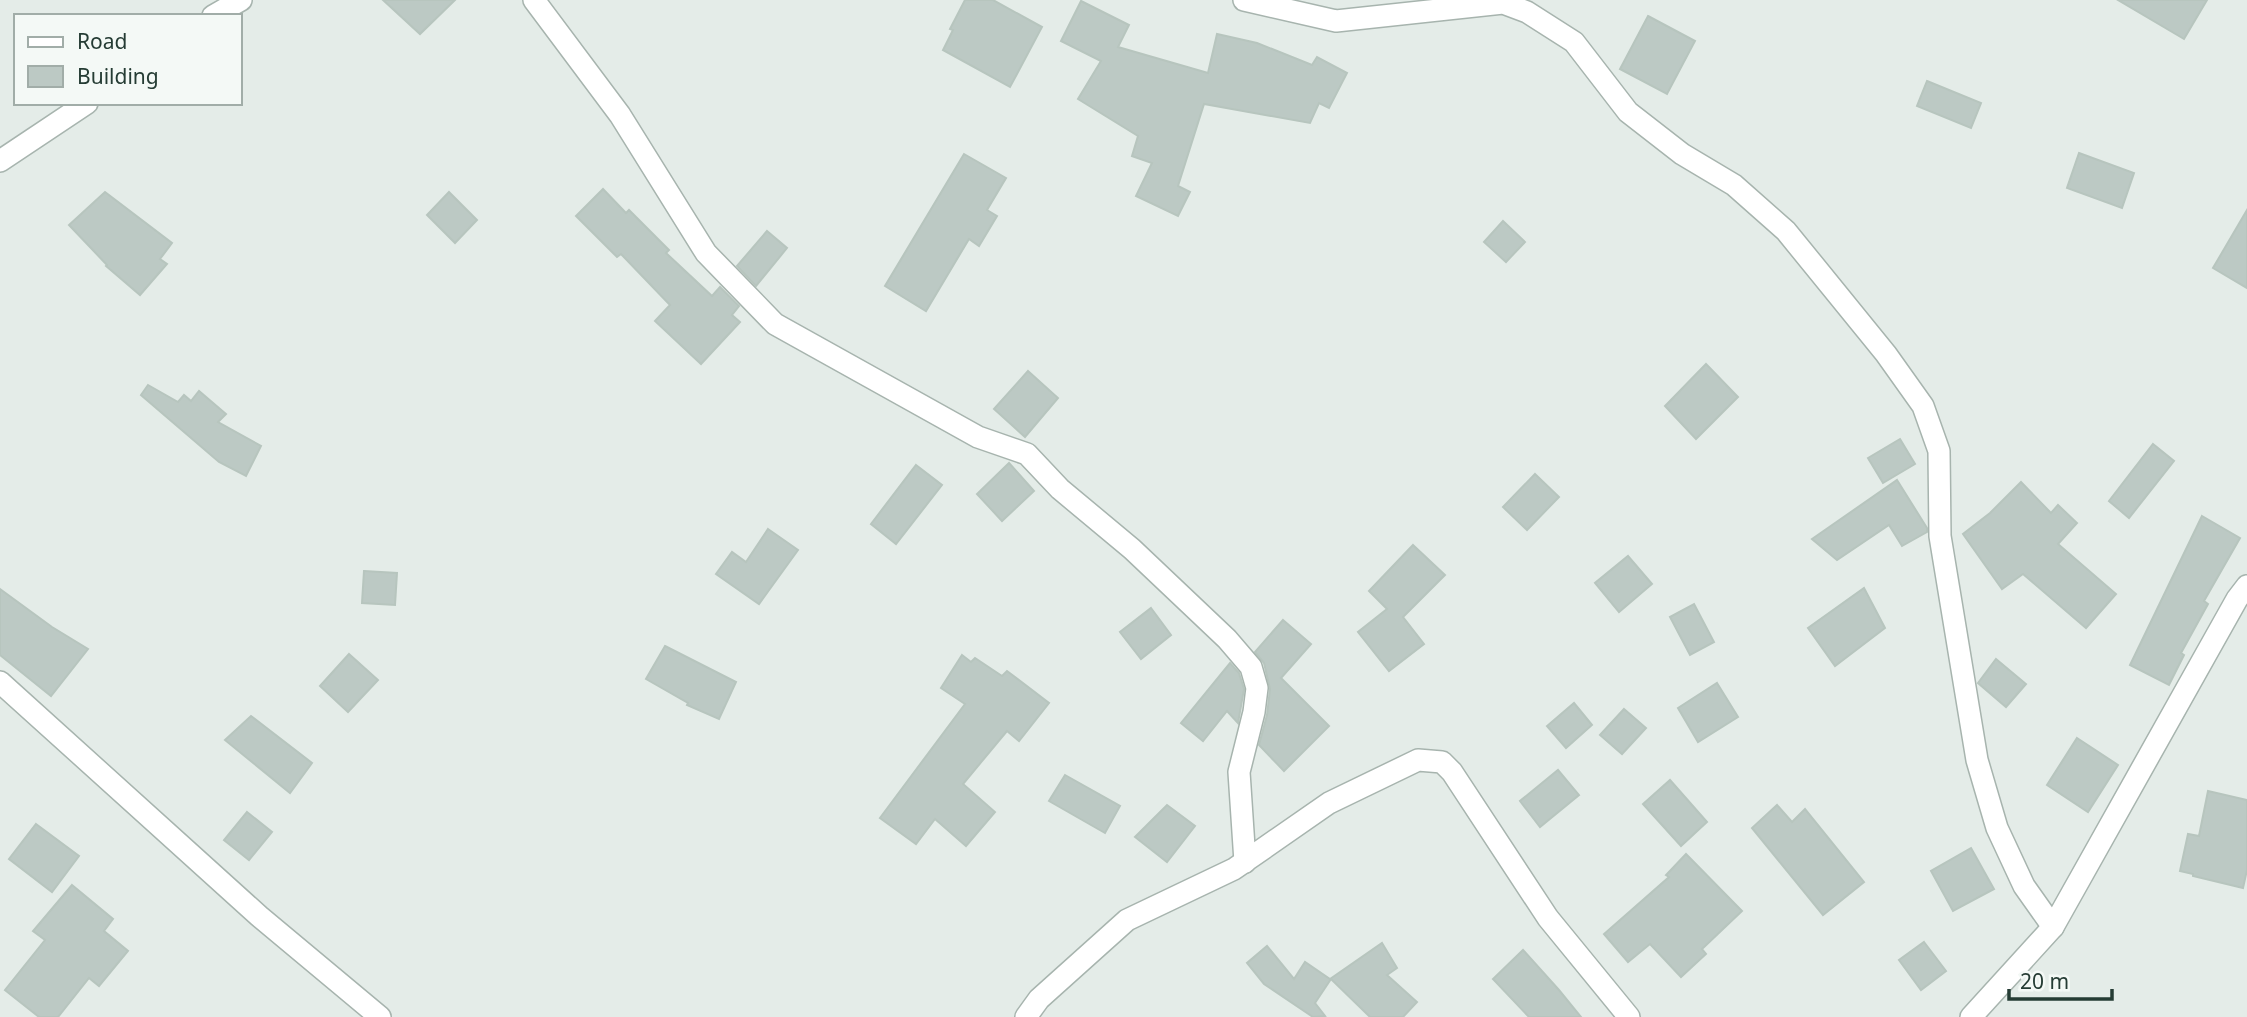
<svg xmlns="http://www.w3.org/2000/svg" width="2247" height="1017" font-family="'Noto Sans',sans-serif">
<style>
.building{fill:#bcc9c4;stroke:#b7c5be;stroke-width:2}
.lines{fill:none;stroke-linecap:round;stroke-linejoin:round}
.minor-casing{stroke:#a7b4ae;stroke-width:24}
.minor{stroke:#fff;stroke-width:21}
</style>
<rect width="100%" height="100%" fill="#e4ece8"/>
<g class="building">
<polygon points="383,0 455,0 420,34"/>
<polygon points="965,0 993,0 1042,27 1010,87 943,50 953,30 950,29"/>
<polygon points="2118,0 2207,0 2184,39"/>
<polygon points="1081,1 1129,25 1118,47 1208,73 1217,34 1257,43 1312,65 1317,57 1347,73 1329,108 1319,103 1310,123 1204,104 1178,186 1190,192 1178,216 1136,196 1152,163 1132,156 1138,136 1078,99 1101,61 1061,41"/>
<polygon points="1648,16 1695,41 1667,94 1620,69"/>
<polygon points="1927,81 1981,103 1971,128 1917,106"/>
<polygon points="2079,153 2134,173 2122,208 2067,188"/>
<polygon points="964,154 1006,178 987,210 997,216 979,246 969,239 926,311 885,286"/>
<polygon points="603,189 626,213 629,210 669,250 666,253 712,296 720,287 739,306 732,315 740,322 701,364 655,321 670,305 621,254 617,257 576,216"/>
<polygon points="105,192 172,243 160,259 167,264 140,295 106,266 107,265 69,225"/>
<polygon points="449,192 477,220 455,243 427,215"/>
<polygon points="2247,210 2247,288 2213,268"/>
<polygon points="1503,221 1525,242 1506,262 1484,242"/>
<polygon points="767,231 787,248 756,286 737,266"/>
<polygon points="1706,364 1738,397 1696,439 1665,406"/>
<polygon points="1028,371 1058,398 1025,437 994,409"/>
<polygon points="148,385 178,402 184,395 191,401 199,391 226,414 218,422 261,446 246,476 219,462 141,395"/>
<polygon points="1900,439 1915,464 1883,483 1868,458"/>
<polygon points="2153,444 2174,461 2129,518 2109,501"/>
<polygon points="1009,463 1034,491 1002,521 977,494"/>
<polygon points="916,465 942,485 896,544 871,524"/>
<polygon points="1535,474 1559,497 1527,530 1503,507"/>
<polygon points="1897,480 1927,528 1927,532 1902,546 1889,525 1837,560 1812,539"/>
<polygon points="2021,482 2051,513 2058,505 2077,523 2058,544 2116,594 2086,628 2023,574 2002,589 1963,534 1990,513"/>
<polygon points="2202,516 2240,538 2204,601 2208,604 2181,653 2184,655 2169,685 2130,665"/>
<polygon points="768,529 798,550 759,604 716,574 732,552 746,562"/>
<polygon points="1413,545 1445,575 1403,617 1424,644 1389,671 1358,632 1387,609 1369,591"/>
<polygon points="1628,556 1652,584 1619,612 1595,583"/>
<polygon points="364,571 397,573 395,605 362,603"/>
<polygon points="1864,588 1885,628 1835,666 1808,628"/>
<polygon points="0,589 52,627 88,649 51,696 0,655"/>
<polygon points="1694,604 1714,642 1690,655 1670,617"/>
<polygon points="1151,608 1171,635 1141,659 1120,632"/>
<polygon points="1283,620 1311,644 1281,678 1329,726 1284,771 1259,745 1267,715 1270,689 1264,663 1255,652"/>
<polygon points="665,646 736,682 719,719 687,705 688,703 646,679"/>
<polygon points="349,654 378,680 348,712 320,686"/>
<polygon points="962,655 971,662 975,658 1002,676 1007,671 1049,703 1019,741 1007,731 963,784 995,812 966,846 935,819 916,844 880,818 965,704 941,688"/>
<polygon points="1996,659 2026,684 2006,707 1978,683"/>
<polygon points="1230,663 1239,673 1244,689 1238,723 1227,711 1203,741 1181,723"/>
<polygon points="1717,683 1738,717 1698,742 1678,708"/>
<polygon points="1574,703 1592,725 1566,748 1547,726"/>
<polygon points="1624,709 1646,728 1622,754 1600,735"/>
<polygon points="251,716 312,763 290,793 225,740"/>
<polygon points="2077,738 2118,765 2088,812 2047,785"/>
<polygon points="1558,770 1579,795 1540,827 1520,801"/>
<polygon points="1065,775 1120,806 1105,833 1049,801"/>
<polygon points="1670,780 1707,822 1681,846 1643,804"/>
<polygon points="2208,791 2247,800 2247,870 2243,888 2193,876 2193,874 2180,871 2188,834 2199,836"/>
<polygon points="1167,805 1195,826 1167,862 1135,837"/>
<polygon points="1777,805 1792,822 1805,809 1864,882 1823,915 1752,828"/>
<polygon points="247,812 272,832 249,860 224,840"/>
<polygon points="36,824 79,856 52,892 9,859"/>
<polygon points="1971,848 1994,889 1953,911 1931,871"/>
<polygon points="1686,854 1742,911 1702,949 1706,954 1681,977 1650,944 1628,962 1604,934 1669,877 1666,875"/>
<polygon points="72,885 113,919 104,931 128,951 99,986 89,978 58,1017 39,1017 5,990 45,940 33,931"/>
<polygon points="1924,942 1946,971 1921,990 1899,960"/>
<polygon points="1382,943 1397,968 1387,975 1417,1002 1403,1017 1370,1017 1331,979 1315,1003 1325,1016 1313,1017 1264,984 1247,963 1267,946 1294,979 1305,962 1330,979"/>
<polygon points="1523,950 1559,990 1581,1017 1529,1017 1493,979"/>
</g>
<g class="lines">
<defs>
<g id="minor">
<polyline points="534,0 620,115 706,253 775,324 978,437 1027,454 1060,489 1132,549 1227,639 1251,667 1257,688 1254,712 1239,772 1245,862"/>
<polyline points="1244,0 1336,21 1503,3 1527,12 1574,42 1628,112 1682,154 1734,185 1786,231 1886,354 1923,406 1939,451 1940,536 1977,760 1997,828 2024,886 2053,927"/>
<polyline points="213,16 241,0"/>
<polyline points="0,161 87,103"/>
<polyline points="0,682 259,916 380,1017"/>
<polyline points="1026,1017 1039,999 1127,920 1234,869 1329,803 1418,760 1442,762 1452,772 1548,918 1629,1017"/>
<polyline points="1971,1017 2053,927 2237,599 2247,586"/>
</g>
</defs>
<use href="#minor" class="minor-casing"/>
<use href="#minor" class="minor"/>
</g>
<rect x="14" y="14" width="228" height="91" fill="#f4f9f6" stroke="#a1ada8" stroke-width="2"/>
<rect x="28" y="37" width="35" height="10" fill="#ffffff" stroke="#a1ada8" stroke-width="2"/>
<text x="77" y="49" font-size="21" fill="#253c34">Road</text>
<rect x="28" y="66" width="35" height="21" fill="#bcc9c4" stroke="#a1ada8" stroke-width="2"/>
<text x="77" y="84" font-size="21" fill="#253c34">Building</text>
<path d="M2009 989v10h103v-10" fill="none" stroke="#253c34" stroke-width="3.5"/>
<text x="2020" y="989" font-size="21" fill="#253c34" stroke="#f4f9f6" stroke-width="5" paint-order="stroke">20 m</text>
</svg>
